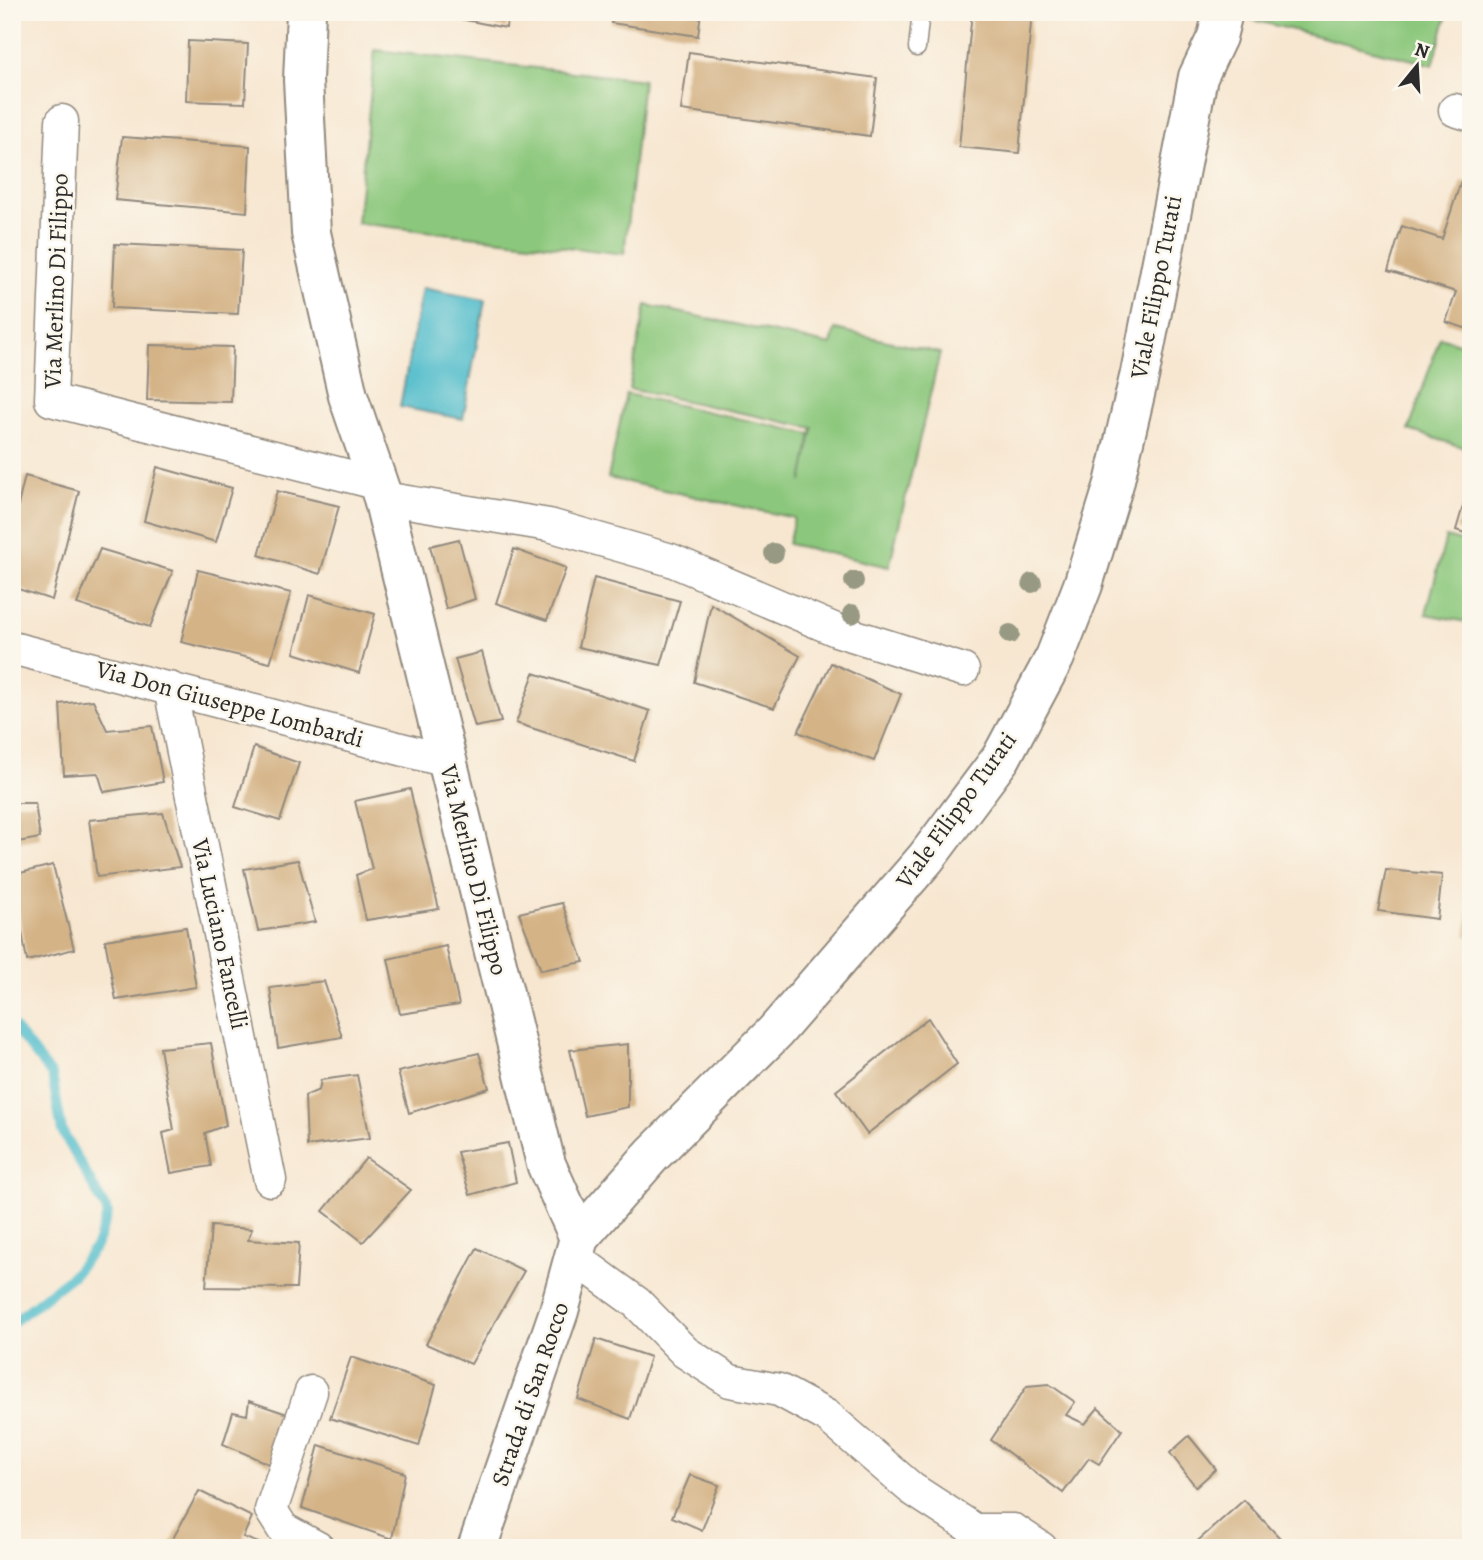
<svg xmlns="http://www.w3.org/2000/svg" width="1483" height="1560" font-family="Alegreya,serif">
<style>
.green{fill:#8bc77c;stroke:#5b7954;stroke-width:2}
.water{fill:#50bccb;stroke:#3e747b;stroke-width:2}
.lines{fill:none;stroke-linecap:round;stroke-linejoin:round}
.stream{stroke:#50bccb;stroke-width:10}
.building{fill:#d4b386}
.lane-casing{stroke:#91897e;stroke-width:19}
.street-casing{stroke:#91897e;stroke-width:35}
.secondary-casing{stroke:#91897e;stroke-width:42}
.lane{stroke:#fff;stroke-width:16}
.street{stroke:#fff;stroke-width:32}
.secondary{stroke:#fff;stroke-width:38}
.tree{fill:#979983}
.labels{text-anchor:middle;dominant-baseline:central;stroke-width:5;stroke-linejoin:round;paint-order:stroke}
.street-label{font-size:24px;fill:#2b2b2b;stroke:#fbf7ec}
</style>
<rect width="100%" height="100%" fill="#fbf7ec"/>
<filter id="ink" filterUnits="userSpaceOnUse"><feTurbulence type="fractalNoise" baseFrequency=".0143" numOctaves="2"/><feDisplacementMap in="SourceGraphic" scale="14" xChannelSelector="R" yChannelSelector="G"/><feConvolveMatrix kernelMatrix="1 2 1 2 8 2 1 2 1" color-interpolation-filters="sRGB"/></filter>
<filter id="wash" filterUnits="userSpaceOnUse"><feTurbulence type="fractalNoise" baseFrequency=".00686" numOctaves="4" result="noise"/><feDisplacementMap in="SourceGraphic" scale="28" xChannelSelector="R" yChannelSelector="G"/><feGaussianBlur stdDeviation="1.57" result="paint"/><feColorMatrix in="noise" values="0 0 0 0 0 0 0 0 0 0 0 0 0 0 0 0 0 1.4 0 .05"/><feComposite in="paint" operator="in"/></filter>
<g filter="url(#wash)">
<rect width="100%" height="100%" fill="#f7e7d1"/>
<g class="green">
<polygon points="1250,12 1448,12 1433,65 1249,19"/>
<polygon points="375,50 643,80 624,254 357,223"/>
<polygon points="646,305 831,345 835,329 940,353 889,567 788,544 794,518 608,478 626,394 811,434 802,482 813,428 629,389"/>
<polygon points="1440,337 1471,347 1471,450 1409,430"/>
<polygon points="1446,537 1471,544 1471,623 1426,614"/>
</g>
<polygon class="water" points="422,288 485,300 463,419 400,407"/>
<g class="lines">
<polyline class="stream" points="12,1025 52,1075 62,1131 108,1213 96,1246 73,1275 12,1323"/>
</g>
<g id="blocks">
<g class="building">
<polygon points="425,12 508,12 506,28"/>
<polygon points="612,12 701,12 698,36 611,23"/>
<polygon points="972,12 1032,12 1019,153 959,147"/>
<polygon points="188,41 248,44 245,103 186,101"/>
<polygon points="689,52 877,78 870,136 681,110"/>
<polygon points="122,137 250,146 247,212 115,200"/>
<polygon points="1461,181 1471,184 1471,330 1446,322 1456,292 1388,271 1402,226 1442,239"/>
<polygon points="115,244 242,250 238,314 112,308"/>
<polygon points="149,345 233,347 231,402 147,400"/>
<polygon points="157,467 232,488 216,542 144,521"/>
<polygon points="25,476 79,491 52,600 12,587 12,530"/>
<polygon points="1470,482 1471,482 1471,535 1456,530"/>
<polygon points="277,491 339,506 320,574 259,555"/>
<polygon points="459,539 475,599 446,609 430,546"/>
<polygon points="100,549 173,571 150,627 77,604"/>
<polygon points="514,549 566,568 547,620 496,603"/>
<polygon points="198,570 291,593 270,663 181,642"/>
<polygon points="594,578 680,601 661,665 578,647"/>
<polygon points="309,595 375,614 359,673 294,653"/>
<polygon points="711,604 800,656 774,708 694,682"/>
<polygon points="482,652 501,722 475,727 455,659"/>
<polygon points="831,663 901,694 874,761 798,732"/>
<polygon points="534,673 650,711 634,761 516,723"/>
<polygon points="93,700 107,730 152,726 163,782 104,792 98,773 64,775 60,704"/>
<polygon points="254,747 299,763 280,821 235,807"/>
<polygon points="410,789 439,909 366,920 356,875 372,869 355,801"/>
<polygon points="12,803 35,803 40,838 12,843"/>
<polygon points="163,813 180,867 97,877 89,820"/>
<polygon points="298,860 315,922 258,931 244,869"/>
<polygon points="53,865 74,949 27,961 12,875"/>
<polygon points="1386,870 1442,875 1437,919 1378,911"/>
<polygon points="562,903 584,962 541,970 519,913"/>
<polygon points="1469,903 1471,903 1471,937 1465,936"/>
<polygon points="186,927 196,987 116,1000 105,940"/>
<polygon points="446,946 459,1005 400,1014 388,959"/>
<polygon points="324,981 342,1037 278,1048 270,988"/>
<polygon points="928,1018 957,1064 867,1134 836,1091"/>
<polygon points="211,1043 226,1125 205,1133 211,1166 171,1173 163,1133 174,1130 160,1048"/>
<polygon points="628,1044 628,1107 585,1116 570,1050"/>
<polygon points="479,1053 489,1088 409,1113 398,1072"/>
<polygon points="357,1075 370,1138 307,1146 305,1096 319,1090 321,1080"/>
<polygon points="508,1143 516,1182 470,1195 457,1152"/>
<polygon points="366,1158 411,1190 363,1242 323,1211"/>
<polygon points="211,1226 252,1229 248,1240 299,1243 296,1288 206,1287"/>
<polygon points="477,1248 524,1271 471,1364 426,1344"/>
<polygon points="596,1339 650,1357 630,1419 578,1399"/>
<polygon points="351,1357 436,1385 419,1446 330,1418"/>
<polygon points="1049,1384 1075,1402 1066,1415 1085,1424 1098,1408 1122,1430 1099,1464 1089,1458 1063,1493 991,1440 1027,1386"/>
<polygon points="249,1401 287,1414 271,1465 223,1444 233,1412 247,1415"/>
<polygon points="1189,1436 1216,1469 1196,1487 1170,1453"/>
<polygon points="319,1445 405,1473 392,1539 302,1508"/>
<polygon points="690,1475 719,1485 702,1530 672,1517"/>
<polygon points="199,1491 252,1517 243,1537 271,1548 179,1548 170,1544"/>
<polygon points="1244,1500 1280,1538 1273,1548 1192,1546"/>
</g>
</g>
</g>
<g filter="url(#ink)">
<use href="#blocks" fill-opacity="0" stroke="#91897e" stroke-width="2"/>
<g class="lines">
<defs>
<polyline id="lane" points="917,48 921,12"/>
<g id="street">
<polyline points="1455,110 1471,115"/>
<polyline points="62,121 51,400 376,483"/>
<polyline points="383,498 549,525 671,560 836,630 963,670"/>
<polyline points="12,648 447,761"/>
<polyline points="170,688 270,1180"/>
<polyline points="574,1257 637,1303 685,1352 730,1381 779,1390 827,1416 912,1489 975,1530 1014,1530 1041,1548"/>
<polyline points="311,1392 271,1510 283,1529 318,1548"/>
</g>
<g id="secondary">
<polyline points="306,12 303,80 311,233 348,396 383,498 546,1164 579,1238"/>
<polyline points="477,1548 559,1311 579,1238 652,1155 775,1032 926,858 1001,758 1055,657 1083,585 1114,484 1140,373 1198,77 1217,37 1223,12"/>
</g>
</defs>
<use href="#lane" class="lane-casing"/>
<use href="#street" class="street-casing"/>
<use href="#secondary" class="secondary-casing"/>
<use href="#lane" class="lane"/>
<use href="#street" class="street"/>
<use href="#secondary" class="secondary"/>
</g>
<g class="tree">
<circle cx="774" cy="553" r="10"/>
<circle cx="854" cy="581" r="10"/>
<circle cx="1032" cy="583" r="10"/>
<circle cx="852" cy="614" r="10"/>
<circle cx="1010" cy="634" r="10"/>
</g>
</g>
<g class="labels">
<g class="street-label">
<text transform="translate(56 281) rotate(-88)">Via Merlino Di Filippo</text>
<text transform="translate(1156 287) rotate(-79)">Viale Filippo Turati</text>
<text transform="translate(230 704) rotate(15)">Via Don Giuseppe Lombardi</text>
<text transform="translate(956 810) rotate(-54)">Viale Filippo Turati</text>
<text transform="translate(474 870) rotate(76)">Via Merlino Di Filippo</text>
<text transform="translate(220 934) rotate(78)">Via Luciano Fancelli</text>
<text transform="translate(530 1394) rotate(-71)">Strada di San Rocco</text>
</g>
</g>
<rect width="1483" height="1560" fill="none" stroke="#fbf7ec" stroke-width="42"/>
<g transform="translate(1417 66) rotate(18)" stroke="#fbf7ec" stroke-width="5" paint-order="stroke">
<path d="M0-5L12 26L0 18L-12 26Z" fill="#2b2b2b"/>
<text y="-10" font-size="19" font-weight="bold" text-anchor="middle" fill="#2b2b2b">N</text>
</g>
</svg>
